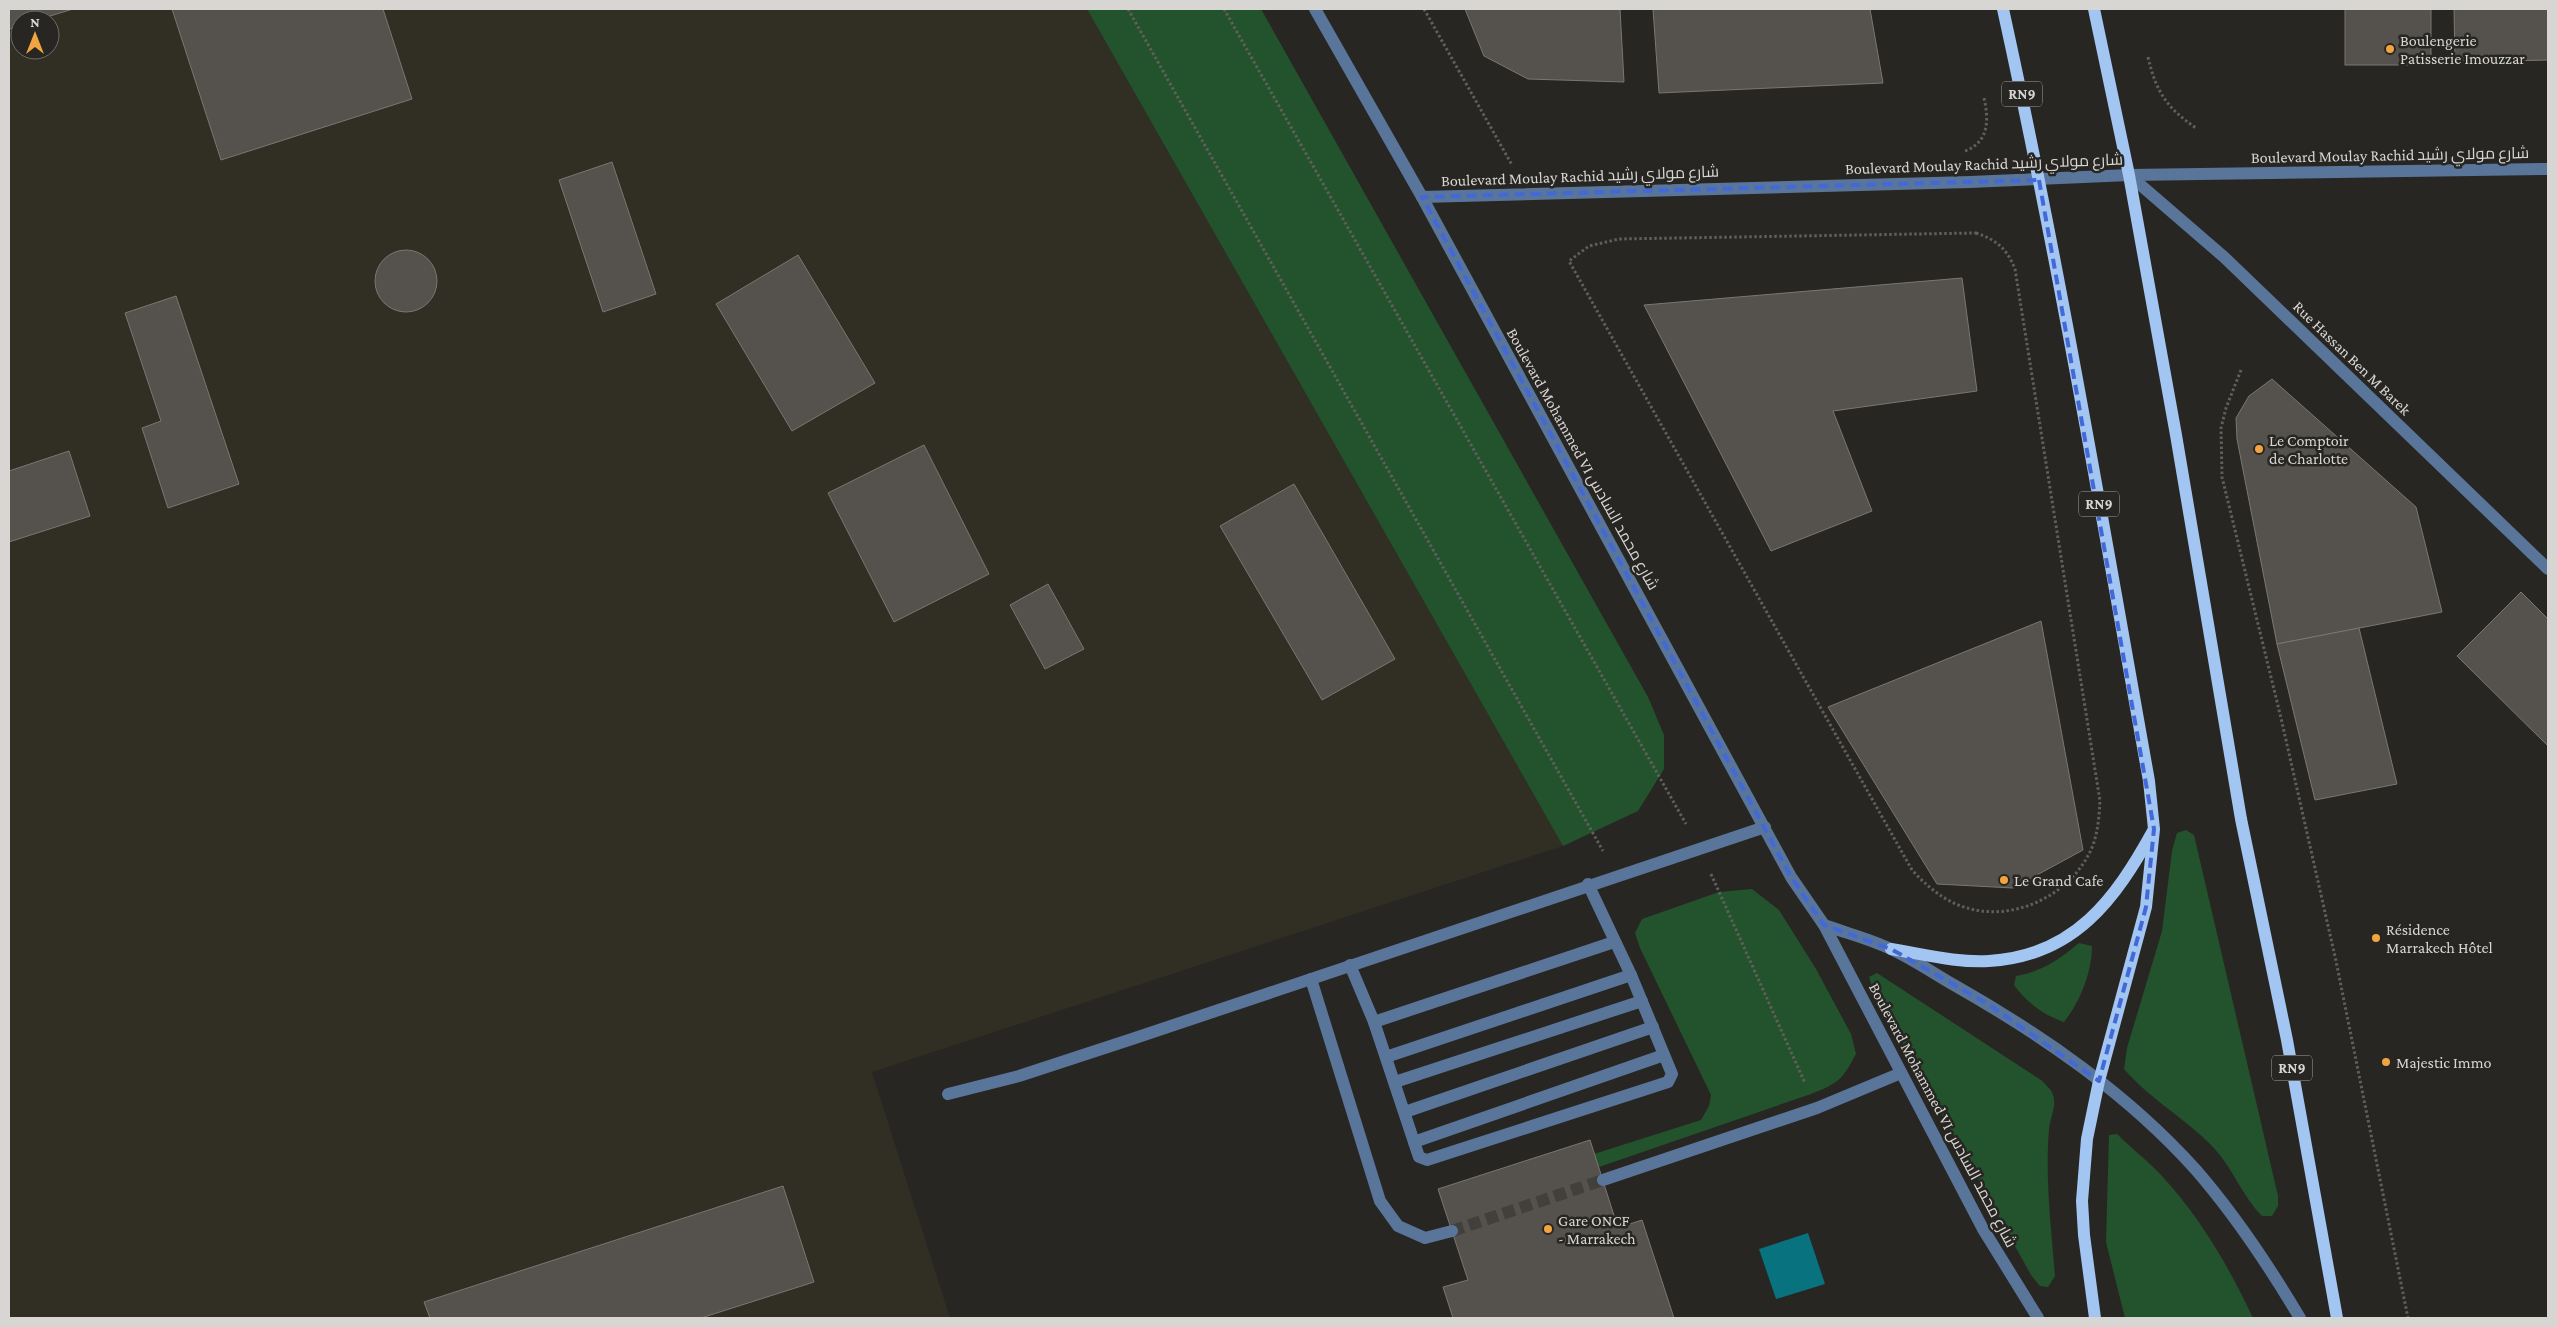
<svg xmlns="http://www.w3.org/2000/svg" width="2557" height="1327" font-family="'Crimson Pro',Cairo,serif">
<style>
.built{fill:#312e24;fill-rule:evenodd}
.green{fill:#23532c}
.water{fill:#09727f}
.building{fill:#55524e;stroke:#7a7773}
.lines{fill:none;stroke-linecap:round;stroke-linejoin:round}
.minor-tunnel{stroke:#41403d;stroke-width:12;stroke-dasharray:12 6;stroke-linecap:butt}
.path{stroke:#605f5b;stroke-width:3;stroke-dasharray:2.5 2.5;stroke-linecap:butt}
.minor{stroke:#5a759a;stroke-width:12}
.major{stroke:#a3c5f2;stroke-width:12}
.marked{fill:none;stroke:#4269d7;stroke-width:4;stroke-dasharray:10 6;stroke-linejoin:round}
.poi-dot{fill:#f1a540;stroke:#272622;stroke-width:2}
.labels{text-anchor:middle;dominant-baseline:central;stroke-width:5;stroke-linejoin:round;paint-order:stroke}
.shield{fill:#272622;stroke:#a2a19e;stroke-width:1}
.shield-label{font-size:15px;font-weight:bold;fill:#d7d6d3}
.poi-label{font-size:16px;fill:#d7d6d3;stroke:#272622;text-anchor:start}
.street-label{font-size:16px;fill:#d7d6d3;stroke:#272622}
</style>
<rect width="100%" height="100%" fill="#272622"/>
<path class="built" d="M9,9H1087L1563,846L872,1072L950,1318H9ZM20,20H50V50H20Z"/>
<g class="green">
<polygon points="1087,9 1261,9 1648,697 1664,735 1664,769 1638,811 1563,846"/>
<path d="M2186,830L2194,835L2278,1196V1206L2272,1216H2262C2242,1196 2233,1168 2213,1147C2186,1119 2150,1099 2124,1069L2127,1048L2162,931L2172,851L2177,833Z"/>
<path d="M1752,889L1779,910L1816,969L1851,1034L1856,1054C1842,1080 1839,1083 1811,1094L1599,1167L1594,1154L1701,1120L1709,1106L1711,1095L1640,948L1635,933L1642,919L1719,892Z"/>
<path d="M2079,943L2092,946C2092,972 2080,1002 2064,1022C2045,1016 2025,1001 2014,985L2016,976C2041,972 2060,959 2079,943Z"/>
<path d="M1877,973L2041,1080C2045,1084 2052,1090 2053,1095C2057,1106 2050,1118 2049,1129C2045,1179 2051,1226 2055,1276L2048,1287L2040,1286L2031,1275L1874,992L1869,977Z"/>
<path d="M2117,1134C2131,1148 2148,1161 2162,1176C2200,1217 2229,1267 2253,1318H2125L2106,1242L2109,1135Z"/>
</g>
<polygon class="water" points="1808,1233 1825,1284 1776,1299 1759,1249"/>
<g class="building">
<polygon points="9,9 73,9 37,20 20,20 20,26 9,29"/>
<polygon points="172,9 383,9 412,99 221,160"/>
<polygon points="1465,9 1620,9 1624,82 1528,79 1484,56"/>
<polygon points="1653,9 1870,9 1883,83 1659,93"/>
<rect x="2345" y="9" width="86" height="56"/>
<polygon points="2454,9 2548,9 2548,60 2455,62"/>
<polygon points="612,162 656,294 603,312 559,180"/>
<circle cx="406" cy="281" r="31"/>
<polygon points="798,255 875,383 792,431 716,304"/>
<polygon points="1962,278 1977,391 1833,411 1872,511 1771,551 1644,305"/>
<polygon points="176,296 239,484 168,508 142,428 161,421 125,313"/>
<polygon points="2272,379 2416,507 2442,612 2277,644 2237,439 2236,418 2249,396"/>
<polygon points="924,445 989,574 894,622 828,493"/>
<polygon points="69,451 90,516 9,542 9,471"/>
<polygon points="1294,484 1395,659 1322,700 1220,526"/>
<polygon points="1048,584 1084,649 1045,669 1010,605"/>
<polygon points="2521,592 2548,619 2548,746 2457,656"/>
<polygon points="2041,621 2083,850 2013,888 1937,884 1828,707"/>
<polygon points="2359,628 2397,784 2315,800 2277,644"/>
<polygon points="1590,1140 1618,1228 1642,1220 1674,1318 1453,1318 1443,1287 1468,1280 1438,1189"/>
<polygon points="783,1186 814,1282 701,1318 430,1318 424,1302"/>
</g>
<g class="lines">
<polyline class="minor-tunnel" points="1452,1231 1603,1180"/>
<g class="path">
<polyline points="1128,9 1603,851"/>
<polyline points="1224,9 1686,824"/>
<polyline points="1424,9 1512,165"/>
<path d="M2148,57C2156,92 2167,108 2196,128"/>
<path d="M1965,151C1989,142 1989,120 1984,98"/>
<path d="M1976,233C1997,240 2007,249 2015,269L2100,801C2099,817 2098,834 2091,850C2067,901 2000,929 1948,900C1934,892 1923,882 1912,870L1569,261L1589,246L1619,239Z"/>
<polyline points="2241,370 2226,408 2221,428 2222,477 2281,718 2336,961 2408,1318"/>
<polyline points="1711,874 1805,1083"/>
</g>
<g class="minor">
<polyline points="1315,9 1422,197 1791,877 1824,925 1983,1229 2038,1318"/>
<polyline points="2129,175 2224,257 2548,569"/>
<polyline points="1422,197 1970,182 2129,175 2548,169"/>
<path d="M1824,925C1846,933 1870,939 1891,949C1913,959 1933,973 1954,985C2042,1035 2128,1094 2196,1170C2236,1216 2269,1266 2300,1318"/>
<polyline points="1350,965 1374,1022 1419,1157 1427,1160 1668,1082 1672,1074 1631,975 1588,884"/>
<polyline points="1311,979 1380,1201 1398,1226 1425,1238 1452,1231"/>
<polyline points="1374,1022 1614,942"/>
<polyline points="1386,1057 1631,975"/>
<polyline points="1395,1082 1642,1001"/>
<polyline points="948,1094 1019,1076 1132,1039 1765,827"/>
<polyline points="1405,1112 1653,1027"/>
<polyline points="1414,1142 1664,1055"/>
<polyline points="1603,1180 1817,1108 1901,1073"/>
</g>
<g class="major">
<path d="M2003,9C2059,264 2103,523 2149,781L2154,829L2146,907L2099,1081L2087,1139L2082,1201L2084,1235L2095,1318"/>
<polyline points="2094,9 2129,175 2176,435 2241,819 2287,1040 2337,1318"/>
<path d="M1891,949C1923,954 1957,963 1989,961C2074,956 2115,900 2153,831"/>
</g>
</g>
<path class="marked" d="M2039,180L2154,829L2146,907L2099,1081L1988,1004L1891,949L1824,925L1791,877L1422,197Z"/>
<g class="poi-dot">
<circle cx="2390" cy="49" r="5"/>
<circle cx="2259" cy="449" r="5"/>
<circle cx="2004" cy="880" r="5"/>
<circle cx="2376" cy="938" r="5"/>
<circle cx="2386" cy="1062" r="5"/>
<circle cx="1548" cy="1229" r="5"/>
</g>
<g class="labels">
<g class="shield">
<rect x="2002" y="81.5" width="40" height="25" rx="4"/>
<rect x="2079" y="491.5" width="40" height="25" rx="4"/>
<rect x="2272" y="1055.5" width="40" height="25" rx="4"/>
</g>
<g class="shield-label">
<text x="2022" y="94">RN9</text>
<text x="2099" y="504">RN9</text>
<text x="2292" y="1068">RN9</text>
</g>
<g class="poi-label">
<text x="2400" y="40">Boulengerie<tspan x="2400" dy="18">Patisserie Imouzzar</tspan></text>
<text x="2269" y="440">Le Comptoir<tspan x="2269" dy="18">de Charlotte</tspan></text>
<text x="2014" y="880">Le Grand Cafe</text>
<text x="2386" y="929">Résidence<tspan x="2386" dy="18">Marrakech Hôtel</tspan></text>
<text x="2396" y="1062">Majestic Immo</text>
<text x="1558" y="1220">Gare ONCF<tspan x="1558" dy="18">- Marrakech</tspan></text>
</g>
<g class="street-label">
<text transform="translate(2390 155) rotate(-1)">Boulevard Moulay Rachid شارع مولاي رشيد</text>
<text transform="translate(1984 164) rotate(-2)">Boulevard Moulay Rachid شارع مولاي رشيد</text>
<text transform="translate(1580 176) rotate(-2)">Boulevard Moulay Rachid شارع مولاي رشيد</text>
<text transform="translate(2352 358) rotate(44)">Rue Hassan Ben M Barek</text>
<text transform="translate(1583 459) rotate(61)">Boulevard Mohammed VI شارع محمد السادس</text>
<text transform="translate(1943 1115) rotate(62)">Boulevard Mohammed VI شارع محمد السادس</text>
</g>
</g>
<rect width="2557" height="1327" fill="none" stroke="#d7d6d3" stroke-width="20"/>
<g transform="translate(35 35)"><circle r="24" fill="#272622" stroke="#6d6c69"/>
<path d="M0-4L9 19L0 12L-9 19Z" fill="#f1a540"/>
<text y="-8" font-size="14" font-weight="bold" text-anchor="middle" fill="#d7d6d3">N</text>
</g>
</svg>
